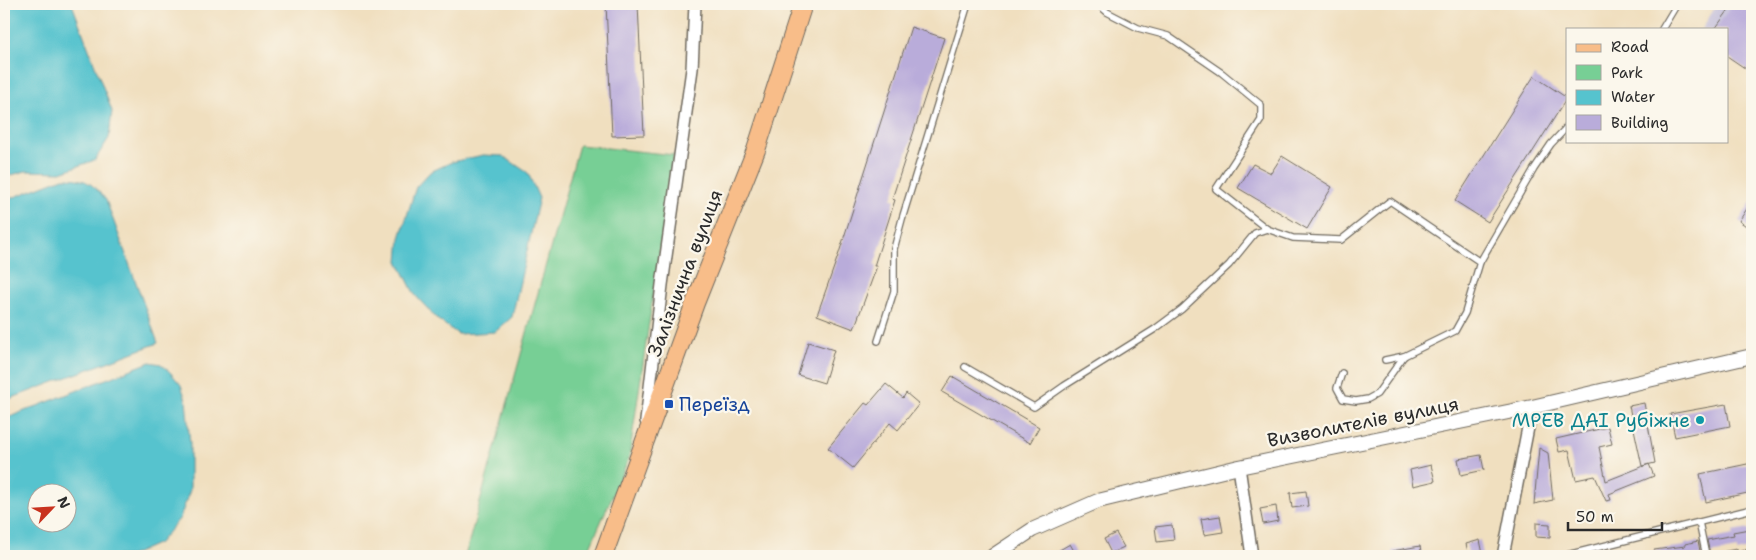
<svg xmlns="http://www.w3.org/2000/svg" width="1756" height="560" font-family="'Shantell Sans',sans-serif">
<style>
.industrial{fill:#c5c0da}
.green{fill:#77cf95;stroke:#517d60}
.water{fill:#56c3ce;stroke:#40777c;fill-rule:evenodd}
.building{fill:#b9acda}
.lines{fill:none;stroke-linecap:round;stroke-linejoin:round}
.service-casing{stroke:#706a5f;stroke-width:8}
.minor-casing{stroke:#706a5f;stroke-width:14}
.tertiary-casing{stroke:#706a5f;stroke-width:16}
.primary-casing{stroke:#706a5f;stroke-width:20}
.service{stroke:#fff;stroke-width:5.5}
.minor{stroke:#fff;stroke-width:11}
.tertiary{stroke:#fff;stroke-width:14}
.primary{stroke:#f8bd89;stroke-width:18}
.transit-dot{fill:#1a4fb4;stroke:#fbf7ec;stroke-width:2}
.culture-dot{fill:#0f9aa8;stroke:#fbf7ec;stroke-width:2}
.labels{text-anchor:middle;dominant-baseline:central;stroke-width:4.5;stroke-linejoin:round;paint-order:stroke}
.street-label{font-size:19px;fill:#2b2b2b;stroke:#fbf7ec}
.transit-label{font-size:19px;fill:#164399;stroke:#fbf7ec;text-anchor:start}
.culture-label{font-size:19px;fill:#0d838f;stroke:#fbf7ec;text-anchor:end}
</style>
<rect width="100%" height="100%" fill="#fbf7ec"/>
<filter id="ink" filterUnits="userSpaceOnUse"><feTurbulence type="fractalNoise" baseFrequency=".02" numOctaves="2"/><feDisplacementMap in="SourceGraphic" scale="10" xChannelSelector="R" yChannelSelector="G"/><feConvolveMatrix kernelMatrix="1 2 1 2 8 2 1 2 1" color-interpolation-filters="sRGB"/></filter>
<filter id="wash" filterUnits="userSpaceOnUse"><feTurbulence type="fractalNoise" baseFrequency=".0096" numOctaves="4" result="noise"/><feDisplacementMap in="SourceGraphic" scale="20" xChannelSelector="R" yChannelSelector="G"/><feGaussianBlur stdDeviation="1.12" result="paint"/><feColorMatrix in="noise" values="0 0 0 0 0 0 0 0 0 0 0 0 0 0 0 0 0 1.4 0 .05"/><feComposite in="paint" operator="in"/></filter>
<g filter="url(#wash)">
<rect width="100%" height="100%" fill="#f0dfbf"/>
<polygon class="industrial" points="1717,4 1752,4 1752,73 1727,55 1727,29 1702,29"/>
<polygon class="green" points="579,145 674,155 629,458 586,556 465,556"/>
<g class="water">
<polygon points="4,4 72,4 112,111 109,138 95,160 61,172 26,171 4,177"/>
<polygon points="483,155 503,156 528,173 539,198 512,317 495,332 458,334 438,320 415,295 398,261 400,238 416,187 430,172 452,162"/>
<path d="M63,178C86,178 92,183 106,200L158,343L4,401V201Z"/>
<path d="M150,362L161,364L170,372L181,385L186,400L190,444V490L180,518L159,543L130,556H4V419ZM38,492H68V522H38Z"/>
</g>
<g id="blocks">
<g class="building">
<polygon points="606,4 638,4 644,135 612,136"/>
<polygon points="1733,4 1752,4 1752,73 1727,56 1727,29 1715,29"/>
<polygon points="911,27 944,38 892,199 895,200 874,266 877,266 854,329 817,315 839,253"/>
<polygon points="1534,76 1567,98 1488,222 1455,201"/>
<polygon points="1282,156 1332,187 1307,229 1238,188 1253,164 1271,173"/>
<polygon points="1752,201 1752,230 1739,221"/>
<polygon points="808,342 834,350 824,383 798,375"/>
<polygon points="952,376 1039,427 1030,443 942,392"/>
<polygon points="886,384 903,398 906,393 919,404 898,430 890,423 853,468 828,448 865,403 868,405"/>
<polygon points="1644,403 1655,463 1642,466 1629,406"/>
<polygon points="1726,404 1730,426 1675,437 1670,414"/>
<polygon points="1608,427 1612,444 1599,447 1606,481 1649,464 1654,476 1609,494 1611,500 1606,501 1595,476 1576,480 1569,450 1559,452 1556,439"/>
<polygon points="1539,448 1548,453 1553,500 1534,504"/>
<polygon points="1481,455 1484,470 1461,475 1458,459"/>
<polygon points="1752,463 1752,492 1706,502 1700,474"/>
<polygon points="1431,465 1435,481 1413,486 1410,470"/>
<polygon points="1306,491 1308,506 1292,508 1290,493"/>
<polygon points="1276,506 1278,521 1263,524 1260,509"/>
<polygon points="1220,516 1223,532 1204,535 1201,519"/>
<polygon points="1536,523 1550,524 1550,538 1536,537"/>
<polygon points="1172,525 1174,540 1157,542 1155,527"/>
<polygon points="1749,529 1752,548 1737,552 1737,549 1710,554 1707,540 1734,535 1733,532"/>
<polygon points="1116,533 1124,547 1111,553 1104,539"/>
<polygon points="1480,540 1483,554 1469,556 1466,544"/>
<polygon points="1698,541 1701,556 1654,556 1654,550 1685,546 1685,544"/>
<polygon points="1070,544 1077,556 1049,556"/>
<polygon points="1420,546 1422,556 1393,556 1392,551"/>
</g>
</g>
</g>
<g filter="url(#ink)">
<use href="#blocks" fill-opacity="0" stroke="#706a5f" stroke-width="1"/>
<g class="lines">
<defs>
<g id="service">
<polyline points="1098,4 1107,12 1138,28 1168,36 1222,73 1261,105 1261,120 1216,189 1267,229"/>
<polyline points="1662,29 1677,4"/>
<polyline points="878,341 894,291 894,249 902,219 968,4"/>
<polyline points="1385,360 1404,356"/>
<polyline points="965,367 1034,407 1064,386 1155,329 1182,309 1229,265 1255,233 1267,229 1293,238 1341,240 1390,201 1480,262"/>
<polyline points="1342,373 1337,388 1343,399 1356,401 1368,399 1377,394 1404,356 1455,331 1465,313 1480,262 1534,169 1551,144 1567,127"/>
<polyline points="1699,522 1706,556"/>
<polyline points="1563,556 1752,509"/>
</g>
<g id="minor">
<polyline points="646,421 662,285 692,69 695,4"/>
<polyline points="1239,467 1252,556"/>
<polyline points="1503,556 1532,407"/>
</g>
<polyline id="tertiary" points="993,556 1032,530 1098,501 1239,467 1532,407 1752,356"/>
<polyline id="primary" points="603,556 695,303 756,150 803,4"/>
</defs>
<use href="#service" class="service-casing"/>
<use href="#minor" class="minor-casing"/>
<use href="#tertiary" class="tertiary-casing"/>
<use href="#primary" class="primary-casing"/>
<use href="#service" class="service"/>
<use href="#minor" class="minor"/>
<use href="#tertiary" class="tertiary"/>
<use href="#primary" class="primary"/>
</g>
</g>
<rect class="transit-dot" x="664" y="399" width="10" height="10" rx="2.5"/>
<circle class="culture-dot" cx="1700" cy="420" r="5"/>
<g class="labels">
<g class="street-label">
<text transform="translate(685 273) rotate(-69)">Залізнична вулиця</text>
<text transform="translate(1363 422) rotate(-11)">Визволителів вулиця</text>
</g>
<g class="transit-label">
<text x="679" y="404">Переїзд</text>
</g>
<g class="culture-label">
<text x="1690" y="420">МРЕВ ДАІ Рубіжне</text>
</g>
</g>
<rect width="1756" height="560" fill="none" stroke="#fbf7ec" stroke-width="20"/>
<rect x="1566" y="28" width="162" height="115" fill="#fbf7ec" stroke="#a8a59f"/>
<rect x="1576" y="44" width="25" height="8" fill="#f8bd89" stroke="#a8a59f"/>
<text x="1611" y="52" font-size="15" fill="#2b2b2b">Road</text>
<rect x="1576" y="65" width="25" height="15" fill="#77cf95" stroke="#a8a59f"/>
<text x="1611" y="78" font-size="15" fill="#2b2b2b">Park</text>
<rect x="1576" y="90" width="25" height="15" fill="#56c3ce" stroke="#a8a59f"/>
<text x="1611" y="102" font-size="15" fill="#2b2b2b">Water</text>
<rect x="1576" y="115" width="25" height="15" fill="#b9acda" stroke="#a8a59f"/>
<text x="1611" y="128" font-size="15" fill="#2b2b2b">Building</text>
<g transform="translate(52 508) rotate(65)"><circle r="24" fill="#fbf7ec" stroke="#a8a59f"/>
<path d="M0-4L9 19L0 12L-9 19Z" fill="#c8321e"/>
<text y="-8" font-size="14" font-weight="bold" text-anchor="middle" fill="#2b2b2b">N</text>
</g>
<path d="M1568 522v8h94v-8" fill="none" stroke="#2b2b2b" stroke-width="2.5"/>
<text x="1576" y="522" font-size="15" fill="#2b2b2b" stroke="#fbf7ec" stroke-width="4" paint-order="stroke">50 m</text>
</svg>
